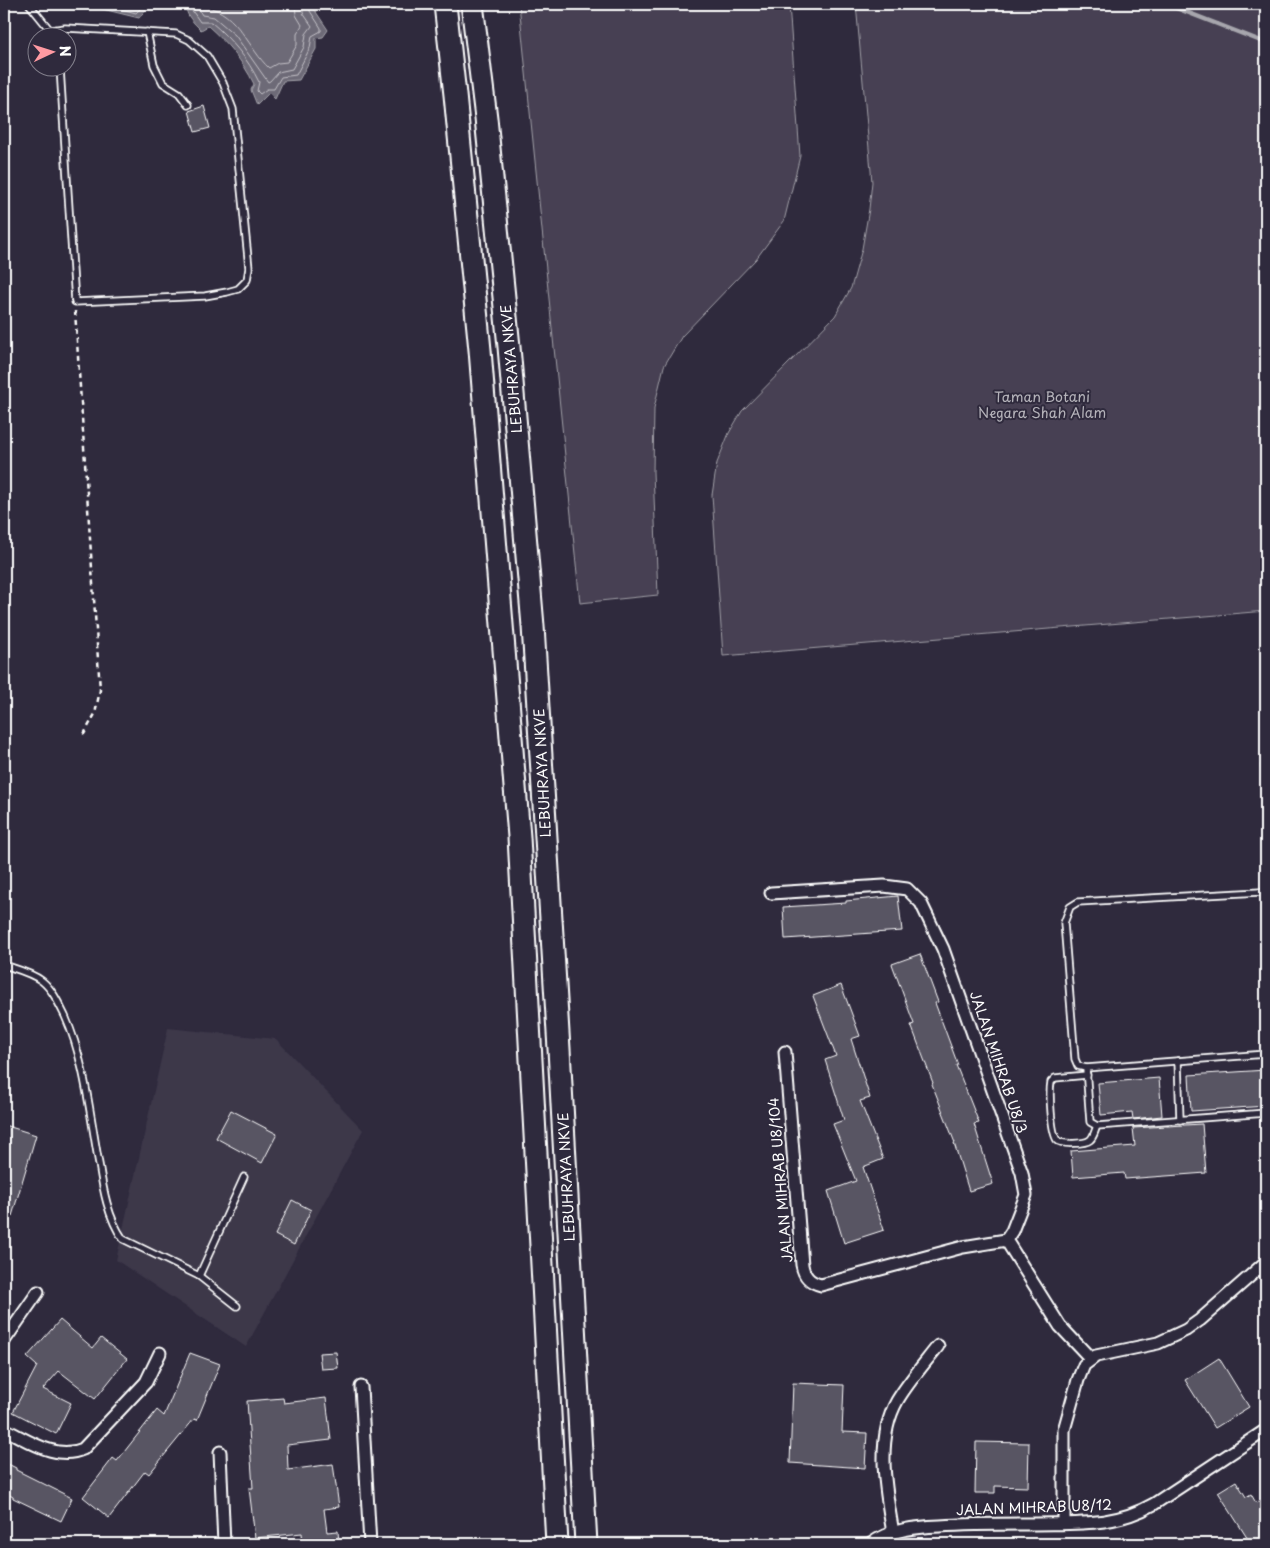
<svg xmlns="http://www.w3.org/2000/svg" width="1270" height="1548" font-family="'Playpen Sans',sans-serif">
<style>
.built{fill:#3c3749}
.green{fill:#464152;stroke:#a2a0a8}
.water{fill:#6d6a77;stroke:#a7a6ad}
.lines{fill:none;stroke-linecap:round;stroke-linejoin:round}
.shore{stroke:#c5c3c9;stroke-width:1}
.stream{stroke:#a7a6ad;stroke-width:4.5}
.building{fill:#595564;stroke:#fff}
.service-casing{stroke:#fff;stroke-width:9}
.minor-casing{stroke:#fff;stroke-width:15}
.motorway-casing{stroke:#fff;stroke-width:25}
.path{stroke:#fff;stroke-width:2.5;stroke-dasharray:5 4;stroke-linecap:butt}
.service{stroke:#2f2a3d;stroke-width:5.5}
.minor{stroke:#2f2a3d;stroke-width:11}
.motorway{stroke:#2f2a3d;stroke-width:21}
.labels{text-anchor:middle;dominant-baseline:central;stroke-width:4;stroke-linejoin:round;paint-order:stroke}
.street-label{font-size:14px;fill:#fff;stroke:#2f2a3d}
.park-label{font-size:14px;fill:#b5b3ba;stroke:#2f2a3d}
</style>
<rect width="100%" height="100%" fill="#2f2a3d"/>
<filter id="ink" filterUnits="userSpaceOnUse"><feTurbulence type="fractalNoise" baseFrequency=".02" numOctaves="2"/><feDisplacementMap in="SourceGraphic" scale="10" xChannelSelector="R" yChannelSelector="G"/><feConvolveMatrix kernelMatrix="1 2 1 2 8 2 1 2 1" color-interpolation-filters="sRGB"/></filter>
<g filter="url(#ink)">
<polygon class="built" points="168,1028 276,1039 363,1130 246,1347 116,1260"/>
<g class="green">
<polygon points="519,4 789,4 800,156 784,221 756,259 682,336 664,366 654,408 653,472 658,595 580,603"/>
<polygon points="856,4 1266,4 1266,611 723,656 712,495 717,463 729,433 742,411 835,316 851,288 862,249 869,209 872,182"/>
</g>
<g class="water">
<polygon points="82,4 169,4 166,8 146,9 139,18"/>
<path d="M186,4H314V9L328,30L323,37L316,38V49L299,80L283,81L275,99L269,93L257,105L251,90L254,84C243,61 227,43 208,26L201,30C193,22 185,15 186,4Z"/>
</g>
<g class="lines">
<g class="shore">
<polyline points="102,4 136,13 144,5 151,4"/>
<path d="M190,4L191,9L200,22H211C231,39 248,59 259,82L257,91L260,94L267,89H274L281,77L296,75L310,48L312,36L321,31V28L310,11L309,4"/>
<polyline points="197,4 197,7 202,15 214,17 235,35 268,82 270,81 278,72 292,69 304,47 306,34 312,26 303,13 303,4"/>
<path d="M204,4L206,7C237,11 250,51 269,68L278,63L287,62L297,45V34L302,25L296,15L295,4"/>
</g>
<polyline class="stream" points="1166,4 1266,43"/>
</g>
<g class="building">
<polygon points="204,106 210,128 195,132 189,111"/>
<polygon points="898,896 902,931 785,939 783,907 846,903 846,901"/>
<polygon points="920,954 938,1002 935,1003 958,1065 956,1065 979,1123 974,1124 993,1184 969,1191 954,1143 955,1143 932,1084 933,1083 911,1025 914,1024 892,964"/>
<polygon points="841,985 860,1036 851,1039 870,1098 860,1101 883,1159 863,1167 884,1230 844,1243 828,1191 856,1181 833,1124 844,1120 825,1060 836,1056 813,996"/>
<polygon points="1266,1070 1266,1106 1191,1111 1189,1075"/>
<polygon points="1159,1078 1162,1116 1133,1119 1132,1112 1101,1115 1098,1083"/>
<polygon points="231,1110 277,1134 262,1163 216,1138"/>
<polygon points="1202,1124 1206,1173 1125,1179 1124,1173 1073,1177 1071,1151 1135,1146 1133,1128"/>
<polygon points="4,1125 36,1135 7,1233 4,1232"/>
<polygon points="292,1200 311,1210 294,1245 275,1235"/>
<polygon points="60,1320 93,1348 101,1338 127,1359 95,1399 59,1371 43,1389 71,1403 56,1434 13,1412 37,1366 27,1357"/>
<polygon points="336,1352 338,1368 321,1369 319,1353"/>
<polygon points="190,1353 220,1364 197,1420 194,1419 149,1474 145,1471 109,1518 83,1497 113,1458 117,1461 157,1410 164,1416"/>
<polygon points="1219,1358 1249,1407 1215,1428 1185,1380"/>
<polygon points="793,1383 844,1385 842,1432 867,1433 865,1468 790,1463"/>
<polygon points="283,1398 284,1403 326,1398 331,1440 287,1445 288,1470 333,1464 339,1507 324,1509 327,1532 338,1531 339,1544 303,1544 302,1533 255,1538 249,1488 253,1488 247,1401"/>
<polygon points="976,1442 1029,1443 1028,1487 995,1486 995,1493 975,1493"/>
<polygon points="4,1462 16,1468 16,1470 72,1498 61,1521 13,1498 13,1497 4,1492 4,1494"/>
<polygon points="1236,1481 1246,1497 1251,1494 1256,1503 1266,1496 1266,1539 1258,1544 1251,1544 1218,1492"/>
</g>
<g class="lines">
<defs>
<g id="service">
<polyline points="29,4 50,30 53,38"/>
<polyline points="50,30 65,28 176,34 189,40 207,56 223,83 233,109 249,268 247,280 238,289 227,292 205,296 75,302 60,68"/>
<polyline points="147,32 154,65 163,83 179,93 188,105"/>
<polyline points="1266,893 1260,892 1078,902 1070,907 1064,923 1075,1059 1078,1066 1086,1068 1266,1054"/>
<path d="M4,965C16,969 32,973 42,981C53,990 59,1004 65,1016C85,1060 90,1116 99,1164C103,1189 108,1218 123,1239L199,1276L237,1306"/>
<polyline points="1178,1061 1180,1120"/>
<polyline points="1086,1068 1090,1122 1097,1126 1266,1113"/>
<path d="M1087,1075L1055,1078L1051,1082C1049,1092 1051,1132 1057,1140C1061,1145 1085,1144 1090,1140C1094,1137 1095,1130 1097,1126"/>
<polyline points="199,1276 244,1177"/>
</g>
<g id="minor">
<polyline points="771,893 884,886 907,889 921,903 943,949 1022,1173 1026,1195 1012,1231 1006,1240 1060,1326 1091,1359"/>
<path d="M785,1052L802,1265C804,1276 809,1282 821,1285L963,1247L1006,1240"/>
<polyline points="4,1341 38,1292"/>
<polyline points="361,1387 370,1544"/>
<path d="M4,1429C28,1440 56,1461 83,1449L146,1382L160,1353"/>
<polyline points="220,1452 224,1544"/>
<polyline points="1064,1523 1064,1430 1078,1380 1084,1365 1096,1356 1158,1343 1186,1330 1200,1320 1266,1262"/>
<path d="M893,1533C886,1491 875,1440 897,1401C908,1382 924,1364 938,1346"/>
<path d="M871,1544C890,1529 917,1527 940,1526C971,1524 1001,1524 1032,1524C1076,1523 1114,1527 1154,1504L1266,1430"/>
</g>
<g id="motorway">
<polyline points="445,4 455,95 480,350 519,837 557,1544"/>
<polyline points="472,4 486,118 509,347 533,626 559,1049 586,1544"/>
</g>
</defs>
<use href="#service" class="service-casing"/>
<use href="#minor" class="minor-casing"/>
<use href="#motorway" class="motorway-casing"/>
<g class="path">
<polyline points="75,311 100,690 95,714 83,736"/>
<path d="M1266,747C1261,756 1259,769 1266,778"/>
</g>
<use href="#service" class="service"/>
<use href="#minor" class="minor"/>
<use href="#motorway" class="motorway"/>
</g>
</g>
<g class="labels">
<g class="street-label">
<text transform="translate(511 369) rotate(-95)">LEBUHRAYA NKVE</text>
<text transform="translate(542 773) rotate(-93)">LEBUHRAYA NKVE</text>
<text transform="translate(999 1062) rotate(71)">JALAN MIHRAB U8/3</text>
<text transform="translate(566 1177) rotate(-93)">LEBUHRAYA NKVE</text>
<text transform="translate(780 1180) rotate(-95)">JALAN MIHRAB U8/104</text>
<text transform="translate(1034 1507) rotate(-2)">JALAN MIHRAB U8/12</text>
</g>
<g class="park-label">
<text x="1042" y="396">Taman Botani<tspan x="1042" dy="16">Negara Shah Alam</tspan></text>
</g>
</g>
<rect width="1270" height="1548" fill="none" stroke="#2f2a3d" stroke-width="20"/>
<rect x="10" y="10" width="1250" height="1528" fill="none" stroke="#fff" stroke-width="2" filter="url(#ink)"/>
<g transform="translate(52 52) rotate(86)"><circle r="24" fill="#2f2a3d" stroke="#827f8b"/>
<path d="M0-4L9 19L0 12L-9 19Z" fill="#ff9aa2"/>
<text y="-8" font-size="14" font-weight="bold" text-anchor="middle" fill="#ffffff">N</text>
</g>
</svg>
